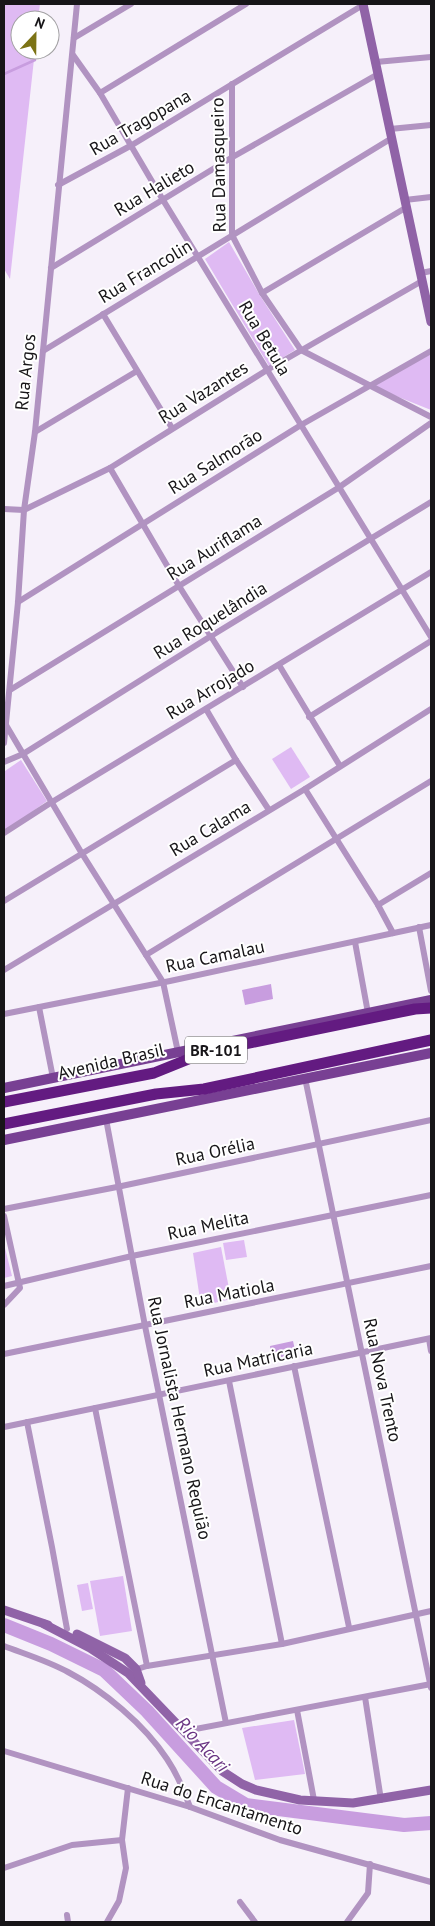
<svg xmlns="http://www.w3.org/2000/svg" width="435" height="1926" font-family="'PT Sans',sans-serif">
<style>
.green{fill:#dfbaf3}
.water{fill:#c89ddf}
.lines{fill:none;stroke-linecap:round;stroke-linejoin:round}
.stream{stroke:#c89ddf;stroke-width:2.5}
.river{stroke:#c89ddf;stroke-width:14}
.street{stroke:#b193c1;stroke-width:6}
.secondary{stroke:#9063a7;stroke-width:9}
.primary{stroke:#784093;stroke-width:10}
.highway{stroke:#631b81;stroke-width:11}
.labels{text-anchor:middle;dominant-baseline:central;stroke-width:4;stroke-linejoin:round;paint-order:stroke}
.shield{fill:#fff;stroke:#5d5b5d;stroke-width:1}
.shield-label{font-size:16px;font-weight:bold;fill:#171518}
.street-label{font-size:18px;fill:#171518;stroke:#fff}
.water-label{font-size:19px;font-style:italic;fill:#6a3583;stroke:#fff}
</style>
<rect width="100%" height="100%" fill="#f6f0fa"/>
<g class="green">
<polygon points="4,4 40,4 38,20 20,20 20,50 35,50 10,279 4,269"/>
<polygon points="229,242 259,294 295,350 269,366 205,259"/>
<polygon points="431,352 431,410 371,386"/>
<polygon points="291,747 310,777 291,789 272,759"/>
<polygon points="21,760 47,801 4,832 5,771"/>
<polygon points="244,1240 247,1257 226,1260 223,1243"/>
<polygon points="4,1244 12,1276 4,1278"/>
<polygon points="221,1247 231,1299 201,1306 193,1253"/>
<polygon points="123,1576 132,1631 100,1636 90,1581"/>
<polygon points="88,1583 93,1609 82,1611 77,1585"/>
<polygon points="294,1720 305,1774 255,1780 242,1728"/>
</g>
<g class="water">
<polygon points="271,984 273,999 245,1005 242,990"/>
<polygon points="293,1341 296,1354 272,1359 270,1346"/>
</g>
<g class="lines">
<polyline class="stream" points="4,74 35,60"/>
<polyline class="river" points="4,1625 51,1644 104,1670 147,1711 216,1787 246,1805 404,1825 431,1823"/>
<g class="street">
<polyline points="74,38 131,4"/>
<polyline points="73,55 100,93 163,200 431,637"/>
<polyline points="376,62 431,57"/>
<polyline points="232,84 232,235 262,293 301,350 431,417"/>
<polyline points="100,93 246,4"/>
<polyline points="390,129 431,125"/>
<polyline points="58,185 132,145 363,5"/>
<polyline points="405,200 431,197"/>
<polyline points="51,268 231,158 378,74"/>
<polyline points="421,273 431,271"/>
<polyline points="262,293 407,207"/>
<polyline points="103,314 172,428"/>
<polyline points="43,351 392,138"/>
<polyline points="35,432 137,371"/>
<polyline points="110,468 179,586 243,687"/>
<polyline points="4,509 24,510 110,468 267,370 422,281"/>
<polyline points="18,602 301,425 431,351"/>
<polyline points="279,665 340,766"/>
<polyline points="10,690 338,488 431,423"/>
<polyline points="206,709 236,760 269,810"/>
<polyline points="309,717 431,641"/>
<polyline points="6,725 81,852 163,982 178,1052"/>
<polyline points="4,743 18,602 24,510 35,432 77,4"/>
<polyline points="4,762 23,754 211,636 431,502"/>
<polyline points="305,789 378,905 393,933"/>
<polyline points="4,833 52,802 431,572"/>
<polyline points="4,901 236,760"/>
<polyline points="378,905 431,873"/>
<polyline points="419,927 431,991"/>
<polyline points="355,942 368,1013"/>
<polyline points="146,955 431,781"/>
<polyline points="4,970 305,789 431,709"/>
<polyline points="39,1007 53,1078"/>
<polyline points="4,1014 170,981 431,925"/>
<polyline points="305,1078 431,1688"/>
<polyline points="106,1119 145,1326 226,1723"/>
<polyline points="4,1209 117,1187 431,1120"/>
<polyline points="4,1216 20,1288 4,1305"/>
<polyline points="4,1286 132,1256 431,1195"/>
<polyline points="429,1339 431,1351"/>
<polyline points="4,1354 431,1266"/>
<polyline points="294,1366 349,1627"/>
<polyline points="229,1381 282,1644"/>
<polyline points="95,1408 147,1666"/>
<polyline points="27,1422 52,1547 67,1629"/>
<polyline points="4,1427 431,1338"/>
<path d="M4,1646C25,1654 48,1661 68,1672C104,1691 144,1724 167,1759C177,1774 184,1790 190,1807"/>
<polyline points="134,1670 147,1666 282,1644 431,1611"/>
<polyline points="365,1697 381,1800"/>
<polyline points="297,1710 314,1800"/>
<polyline points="185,1731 431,1684"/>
<polyline points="4,1751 190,1807 280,1840 431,1882"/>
<polyline points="4,1868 72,1845 122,1840"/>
<polyline points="240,1902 255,1922"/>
<polyline points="67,1915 68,1922"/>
<polyline points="107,1922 119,1901 126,1868 122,1840 128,1788"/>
<polyline points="347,1922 368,1893 370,1864"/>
</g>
<g class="secondary">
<polyline points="363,4 431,322"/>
<polyline points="4,1610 48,1625"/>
<polyline points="44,1624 90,1648 128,1673 222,1771 242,1784 256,1790 300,1800 353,1803 431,1790"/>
<polyline points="77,1634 125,1658 136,1669 141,1683"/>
</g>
<g class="primary">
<polyline points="4,1088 431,1000"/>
<polyline points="4,1140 431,1053"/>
</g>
<g class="highway">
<polyline points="4,1102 154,1073 206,1052 415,1009 431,1008"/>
<polyline points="4,1124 156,1094 204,1089 431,1040"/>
</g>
</g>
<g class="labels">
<rect class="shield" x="185" y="1036.5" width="62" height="27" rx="4"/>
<g class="shield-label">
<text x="216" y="1050">BR-101</text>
</g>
<g class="street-label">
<text transform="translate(140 122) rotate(-30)">Rua Tragopana</text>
<text transform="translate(218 165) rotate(-91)">Rua Damasqueiro</text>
<text transform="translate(154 188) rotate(-31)">Rua Halieto</text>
<text transform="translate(145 271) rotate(-31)">Rua Francolin</text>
<text transform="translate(265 338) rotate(59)">Rua Betula</text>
<text transform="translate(25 372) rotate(-84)">Rua Argos</text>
<text transform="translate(203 392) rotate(-32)">Rua Vazantes</text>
<text transform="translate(215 461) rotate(-32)">Rua Salmorão</text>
<text transform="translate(214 547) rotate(-32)">Rua Auriflama</text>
<text transform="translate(210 620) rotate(-32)">Rua Roquelândia</text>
<text transform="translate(210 689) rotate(-31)">Rua Arrojado</text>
<text transform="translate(210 828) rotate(-31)">Rua Calama</text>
<text transform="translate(215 956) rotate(-12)">Rua Camalau</text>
<text transform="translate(111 1061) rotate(-13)">Avenida Brasil</text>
<text transform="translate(215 1151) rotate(-12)">Rua Orélia</text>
<text transform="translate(208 1225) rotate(-12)">Rua Melita</text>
<text transform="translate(229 1293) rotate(-11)">Rua Matiola</text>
<text transform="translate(258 1359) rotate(-12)">Rua Matricaria</text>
<text transform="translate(383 1380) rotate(78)">Rua Nova Trento</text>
<text transform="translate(180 1418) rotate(78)">Rua Jornalista Hermano Requião</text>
<text transform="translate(222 1803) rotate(18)">Rua do Encantamento</text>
</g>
<g class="water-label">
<text transform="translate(203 1744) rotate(47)">Rio Acari</text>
</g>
</g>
<rect width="435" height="1926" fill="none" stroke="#171518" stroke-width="10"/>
<g transform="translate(35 35) rotate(22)"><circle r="24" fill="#ffffff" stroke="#a2a1a3"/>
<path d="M0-4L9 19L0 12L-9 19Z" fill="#7c7315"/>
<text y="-8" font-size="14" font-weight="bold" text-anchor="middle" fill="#171518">N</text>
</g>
</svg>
